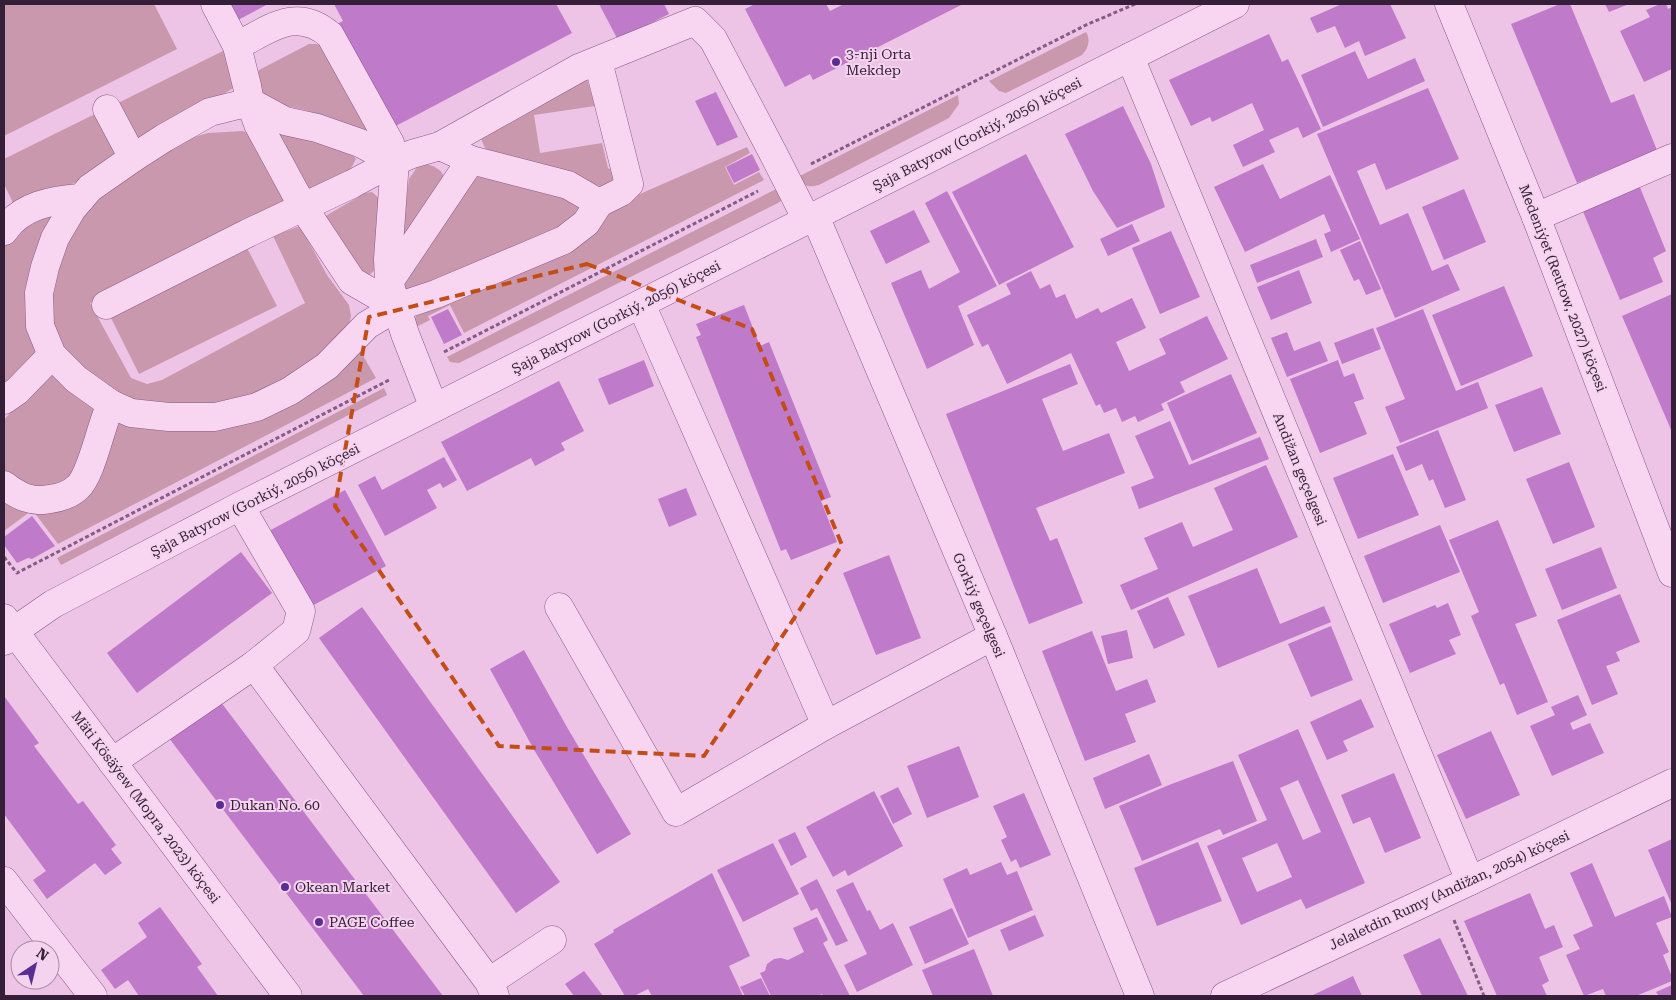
<svg xmlns="http://www.w3.org/2000/svg" width="1676" height="1000" font-family="'Roboto Serif',serif">
<style>
.green{fill:#ca98ad}
.building{fill:#bf7aca;fill-rule:evenodd}
.lines{fill:none;stroke-linecap:round;stroke-linejoin:round}
.minor-casing{stroke:#865b86;stroke-width:29}
.path{stroke:#865b86;stroke-width:3;stroke-dasharray:4 2.5;stroke-linecap:butt}
.minor{stroke:#f8d6f2;stroke-width:28}
.marked{fill:none;stroke:#c44d15;stroke-width:4;stroke-dasharray:10 6;stroke-linejoin:round}
.poi-dot{fill:#5b2d93;stroke:#f4d3ef;stroke-width:2}
.labels{text-anchor:middle;dominant-baseline:central;stroke-width:4;stroke-linejoin:round;paint-order:stroke}
.poi-label{font-size:14px;fill:#351e37;stroke:#f4d3ef;text-anchor:start}
.street-label{font-size:14px;fill:#351e37;stroke:#f4d3ef}
</style>
<rect width="100%" height="100%" fill="#edc3e6"/>
<g class="green">
<polygon points="4,4 154,4 177,49 4,136"/>
<path d="M1086,32C1091,40 1088,49 1082,55L1006,93L999,91L989,81Z"/>
<path d="M309,44H316L323,46L377,139C358,130 338,120 318,114C300,108 282,106 265,99L254,79L259,70Z"/>
<polygon points="223,51 240,84 140,144 114,105"/>
<polygon points="587,79 595,106 534,115 540,153 602,143 608,168 613,171 616,182 605,187 600,186 491,154 485,148 481,139 485,133"/>
<path d="M958,95L959,104L949,118L819,185C808,188 804,186 796,178Z"/>
<polygon points="99,112 123,156 92,176 15,207 4,184 4,159"/>
<polygon points="275,130 347,148 356,159 350,170 308,194"/>
<polygon points="243,131 257,138 290,200 90,303 131,378 147,384 162,380 305,303 273,236 300,226 327,275 349,305 351,316 348,330 327,356 282,385 223,406 133,403 65,355 50,318 48,292 64,242 97,195 180,141 208,133"/>
<polygon points="747,147 750,153 725,167 734,185 759,172 764,180 464,333 450,305 428,316 430,320 414,328 412,324 416,316 587,234 624,201"/>
<path d="M427,164C436,167 442,170 445,179L399,250L409,179L418,166Z"/>
<polygon points="480,176 570,196 580,205 581,213 567,228 411,289 405,289 402,286 472,180"/>
<polygon points="780,187 782,200 778,203 459,363 450,362 447,357"/>
<polygon points="372,192 379,198 376,264 374,271 369,275 361,272 324,217 365,193"/>
<polygon points="53,213 41,347 4,389 4,244 10,232"/>
<polygon points="246,246 277,306 139,374 109,314"/>
<polygon points="358,347 376,378 58,544 34,512 51,508 115,419 212,424"/>
<polygon points="50,372 94,407 95,412 75,478 38,494 4,473 4,420 20,401"/>
<polygon points="384,388 387,395 61,565 57,558"/>
<polygon points="4,495 31,511 4,531"/>
</g>
<g class="building">
<polygon points="229,4 268,4 238,20"/>
<polygon points="334,4 556,4 572,33 392,128 337,24 343,21"/>
<polygon points="599,4 664,4 669,14 618,40"/>
<polygon points="755,4 826,4 830,11 844,4 963,4 813,80 810,74 785,87 745,9"/>
<polygon points="1342,4 1390,4 1406,38 1365,56 1359,41 1345,48 1335,26 1317,33 1310,18"/>
<polygon points="1560,4 1570,4 1611,103 1634,94 1657,150 1577,183 1511,24"/>
<polygon points="1605,4 1629,4 1609,12"/>
<polygon points="1660,4 1666,4 1668,9 1672,7 1672,69 1644,82 1620,31 1650,17 1646,10"/>
<polygon points="1269,34 1282,62 1288,59 1321,129 1303,138 1298,127 1269,140 1275,152 1243,167 1233,145 1264,130 1252,103 1212,122 1210,117 1191,126 1169,80"/>
<polygon points="1355,51 1368,79 1415,58 1425,81 1323,127 1301,75"/>
<polygon points="1428,88 1459,159 1386,190 1375,163 1357,171 1380,225 1408,213 1432,271 1448,264 1460,290 1395,318 1317,134"/>
<polygon points="716,92 738,137 717,146 695,101"/>
<polygon points="1123,106 1151,164 1165,207 1117,228 1093,191 1065,134"/>
<polygon points="752,154 760,170 734,183 726,167"/>
<polygon points="1026,154 1074,247 999,285 952,192"/>
<polygon points="1263,164 1280,199 1330,175 1360,239 1331,252 1324,234 1331,231 1324,214 1245,252 1214,187"/>
<polygon points="1639,185 1666,251 1653,258 1663,282 1620,300 1582,209"/>
<polygon points="1464,189 1486,242 1444,260 1422,207"/>
<polygon points="947,191 997,286 958,306 974,345 927,369 891,283 921,270 929,289 960,272 925,203"/>
<polygon points="914,210 930,242 886,264 870,231"/>
<polygon points="1132,224 1140,241 1108,256 1100,239"/>
<polygon points="1171,231 1200,297 1160,314 1132,248"/>
<polygon points="1316,239 1323,257 1257,283 1250,265"/>
<polygon points="1360,241 1381,289 1366,295 1359,279 1354,281 1340,250"/>
<polygon points="1299,270 1312,303 1271,320 1257,287"/>
<polygon points="1031,271 1040,289 1050,284 1056,298 1065,294 1076,319 1098,308 1101,313 1132,298 1146,328 1116,342 1129,371 1166,354 1159,339 1207,316 1228,359 1180,382 1185,392 1161,404 1164,410 1138,422 1135,416 1122,422 1116,408 1104,413 1100,404 1096,406 1071,353 1007,384 988,344 982,347 967,315 1011,294 1006,284"/>
<polygon points="1504,286 1533,356 1461,386 1432,315"/>
<polygon points="1672,294 1672,432 1622,316"/>
<polygon points="744,305 760,346 769,342 831,497 821,501 837,542 791,560 786,549 781,551 696,337 701,335 696,324"/>
<polygon points="448,309 462,335 444,344 431,317"/>
<polygon points="1423,309 1456,391 1478,382 1488,408 1400,443 1385,407 1405,399 1376,328"/>
<polygon points="1373,328 1381,349 1342,364 1334,343"/>
<polygon points="1287,332 1294,351 1320,341 1328,361 1287,377 1271,338"/>
<polygon points="644,360 654,386 609,405 598,379"/>
<polygon points="1338,360 1344,377 1354,373 1364,399 1354,402 1367,434 1320,453 1290,379"/>
<polygon points="1070,364 1078,384 1042,399 1063,451 1109,433 1125,473 1036,508 1050,541 1057,538 1083,603 1029,624 946,414"/>
<polygon points="1231,374 1257,433 1192,461 1167,403"/>
<polygon points="559,381 584,431 561,443 565,450 535,466 531,458 467,491 441,442"/>
<polygon points="1542,387 1561,434 1514,452 1495,405"/>
<polygon points="1170,421 1189,465 1260,437 1269,459 1139,509 1131,487 1154,478 1135,436"/>
<polygon points="1438,430 1466,500 1445,508 1433,479 1429,481 1422,464 1406,471 1396,447"/>
<polygon points="1393,454 1419,515 1358,539 1333,478"/>
<polygon points="444,457 457,480 443,488 440,483 427,490 437,508 385,536 358,485 375,476 382,490"/>
<polygon points="1569,462 1595,527 1553,544 1526,479"/>
<polygon points="1266,465 1298,537 1131,610 1120,585 1158,569 1144,538 1182,522 1193,547 1233,530 1214,488"/>
<polygon points="686,488 697,515 669,527 658,499"/>
<polygon points="345,490 386,566 310,607 269,531"/>
<polygon points="32,516 55,546 32,559 28,558 17,563 4,545 4,537"/>
<polygon points="1498,520 1537,616 1515,624 1548,702 1517,715 1504,683 1500,685 1471,616 1479,612 1449,540"/>
<polygon points="1440,525 1460,572 1383,603 1364,556"/>
<polygon points="1601,547 1617,588 1562,610 1545,569"/>
<polygon points="241,552 272,593 137,693 107,653"/>
<polygon points="889,555 921,638 876,655 843,573"/>
<polygon points="1257,568 1280,624 1324,606 1331,622 1218,668 1188,596"/>
<polygon points="1620,594 1640,642 1616,652 1620,661 1606,666 1618,694 1592,705 1557,620"/>
<polygon points="1168,597 1185,635 1154,649 1137,611"/>
<polygon points="1448,603 1461,635 1449,640 1456,654 1410,673 1389,624 1435,605 1437,608"/>
<polygon points="362,607 560,882 516,913 319,638"/>
<polygon points="1331,626 1353,680 1311,697 1288,644"/>
<polygon points="1127,630 1133,658 1108,664 1101,636"/>
<polygon points="1092,631 1116,691 1147,679 1156,702 1125,714 1136,742 1085,761 1042,651"/>
<polygon points="524,650 568,729 631,834 597,854 533,748 490,669"/>
<polygon points="1578,695 1587,715 1570,723 1573,730 1590,723 1604,753 1552,776 1530,726 1555,715 1551,707"/>
<polygon points="4,696 39,743 34,746 78,804 83,801 116,845 111,849 122,863 105,875 95,863 47,899 33,880 46,871 4,814"/>
<polygon points="1361,699 1374,727 1343,741 1348,751 1327,760 1310,722"/>
<polygon points="220,701 443,996 364,996 169,738"/>
<path d="M1298,729L1365,883L1306,909L1301,899L1241,925L1207,846L1267,820L1238,755ZM1298,780L1321,832L1303,840L1280,788ZM1277,843L1292,877L1257,892L1242,858Z"/>
<polygon points="1491,731 1520,795 1466,819 1437,755"/>
<polygon points="959,746 979,797 927,818 907,766"/>
<polygon points="1149,754 1162,785 1105,809 1093,778"/>
<polygon points="1233,761 1257,821 1223,835 1220,829 1142,861 1119,806 1169,785"/>
<polygon points="1394,773 1421,838 1385,853 1370,817 1353,824 1341,795"/>
<polygon points="898,787 912,814 893,824 880,796"/>
<polygon points="874,791 903,846 848,876 845,870 833,877 806,827"/>
<polygon points="1024,793 1051,855 1020,868 1016,859 1011,862 1001,840 1007,837 993,806"/>
<polygon points="795,832 807,857 791,866 778,840"/>
<polygon points="1672,839 1672,905 1648,850"/>
<polygon points="1198,842 1222,901 1157,926 1134,868"/>
<polygon points="773,843 799,894 743,922 717,870"/>
<polygon points="1001,862 1007,875 1017,871 1033,910 968,938 943,879 967,868 970,875"/>
<polygon points="1592,863 1615,917 1664,896 1672,917 1656,923 1669,952 1663,955 1672,977 1672,981 1636,996 1606,996 1603,989 1584,996 1566,955 1580,949 1573,935 1593,926 1570,873"/>
<polygon points="712,873 750,956 729,966 743,996 652,996 648,989 634,996 625,996 594,944 614,932 613,930"/>
<polygon points="817,879 848,941 836,946 817,908 811,911 800,888"/>
<polygon points="853,882 867,911 870,910 880,930 893,923 913,965 857,992 844,965 867,954 836,890"/>
<polygon points="1530,893 1545,929 1554,925 1563,947 1539,957 1549,981 1542,985 1547,996 1497,996 1464,921"/>
<polygon points="160,907 202,964 197,967 218,996 139,996 128,980 115,989 101,970 147,937 138,923"/>
<polygon points="952,908 969,944 925,964 909,927"/>
<polygon points="1035,915 1044,936 1009,951 1000,930"/>
<polygon points="817,917 828,940 823,943 850,996 823,996 822,994 818,996 771,996 760,973 765,971 767,964 774,959 781,958 788,960 804,952 793,928"/>
<polygon points="1440,938 1468,996 1422,996 1403,955"/>
<polygon points="974,949 993,996 933,996 922,970"/>
<polygon points="584,971 603,996 574,996 565,984"/>
<polygon points="1353,976 1362,996 1311,996"/>
<polygon points="761,978 770,996 745,996 740,987"/>
<polygon points="1672,985 1672,996 1654,996 1658,995 1656,992"/>
</g>
<g class="lines">
<defs>
<g id="minor">
<polyline points="215,4 237,46 247,86 250,102 258,124 303,207 352,281 397,307"/>
<polyline points="1449,4 1536,217 1672,573"/>
<path d="M237,46C270,29 296,6 330,35L390,143L395,161L388,259L389,282L405,334L434,408"/>
<polyline points="1130,57 1470,881"/>
<polyline points="107,109 133,158"/>
<polyline points="440,146 471,160 568,185 599,203"/>
<polyline points="395,161 360,143 317,128 285,121 250,102 210,112 164,138 133,158 90,188 72,209 55,238 45,267 39,293 40,326 52,355 76,379 111,404 131,413 169,417 215,417 257,407 290,391 327,366 367,325 397,307 436,294 564,240 586,223 599,203 621,192 629,184 598,61"/>
<polyline points="815,216 993,636 1140,996"/>
<polyline points="1536,217 1672,158"/>
<path d="M4,231C21,205 53,200 81,198"/>
<polyline points="389,282 471,160"/>
<polyline points="641,304 826,725"/>
<polyline points="106,305 248,233 352,184 395,161 412,154 440,146 579,68 695,21 713,39 773,153 807,220"/>
<polyline points="4,400 17,391 52,355"/>
<path d="M4,485C18,496 32,503 50,499C59,498 71,494 78,487C92,474 101,424 111,404"/>
<polyline points="559,607 676,812 826,725 993,636"/>
<polyline points="4,618 288,996"/>
<polyline points="4,641 14,631 53,604 240,506 1235,4"/>
<polyline points="254,665 489,982 495,996"/>
<polyline points="112,762 254,665 296,631 301,611 240,506"/>
<polyline points="4,881 93,996"/>
<polyline points="489,982 552,940"/>
<polyline points="1225,996 1470,881 1672,783"/>
</g>
</defs>
<use href="#minor" class="minor-casing"/>
<g class="path">
<polyline points="811,164 1086,25 1135,4"/>
<polyline points="444,352 758,191"/>
<polyline points="4,557 17,573 391,379"/>
<polyline points="1454,920 1484,996"/>
</g>
<use href="#minor" class="minor"/>
</g>
<path class="marked" d="M587,264L752,329L842,545L704,756L499,746L335,506L369,317Z"/>
<g class="poi-dot">
<circle cx="836" cy="62" r="5"/>
<circle cx="220" cy="805" r="5"/>
<circle cx="285" cy="887" r="5"/>
<circle cx="319" cy="922" r="5"/>
</g>
<g class="labels">
<g class="poi-label">
<text x="846" y="54">3-nji Orta<tspan x="846" dy="16">Mekdep</tspan></text>
<text x="230" y="805">Dukan No. 60</text>
<text x="295" y="887">Okean Market</text>
<text x="329" y="922">PAGE Coffee</text>
</g>
<g class="street-label">
<text transform="translate(977 134) rotate(-27)">Şaja Batyrow (Gorkiý, 2056) köçesi</text>
<text transform="translate(1563 288) rotate(69)">Medeniýet (Reutow, 2027) köçesi</text>
<text transform="translate(616 317) rotate(-27)">Şaja Batyrow (Gorkiý, 2056) köçesi</text>
<text transform="translate(1300 469) rotate(68)">Andižan geçelgesi</text>
<text transform="translate(255 500) rotate(-27)">Şaja Batyrow (Gorkiý, 2056) köçesi</text>
<text transform="translate(979 605) rotate(67)">Gorkiý geçelgesi</text>
<text transform="translate(146 807) rotate(53)">Mäti Kösäýew (Mopra, 2023) köçesi</text>
<text transform="translate(1449 890) rotate(-25)">Jelaletdin Rumy (Andižan, 2054) köçesi</text>
</g>
</g>
<rect width="1676" height="1000" fill="none" stroke="#351e37" stroke-width="10"/>
<g transform="translate(35 965) rotate(35)"><circle r="24" fill="#f4d3ef" stroke="#a88ba5"/>
<path d="M0-4L9 19L0 12L-9 19Z" fill="#5b2d93"/>
<text y="-8" font-size="14" font-weight="bold" text-anchor="middle" fill="#351e37">N</text>
</g>
</svg>
